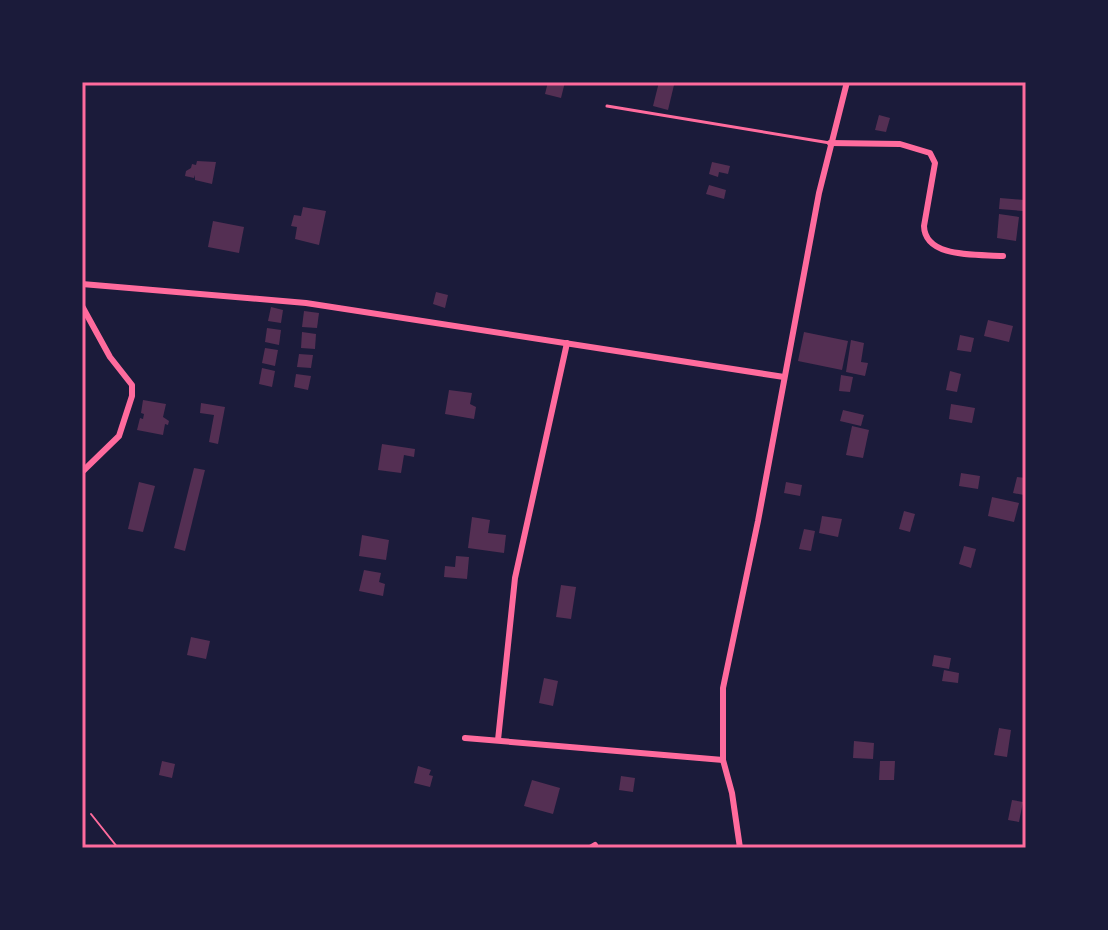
<svg xmlns="http://www.w3.org/2000/svg" width="1108" height="930" font-family="Arial,sans-serif">
<style>
.building{fill:#542f53}
.lines{fill:none;stroke-linecap:round;stroke-linejoin:round}
.path{stroke:#ff6b9d;stroke-width:2}
.service{stroke:#ff6b9d;stroke-width:3}
.minor{stroke:#ff6b9d;stroke-width:6}
.neatline{fill:none;stroke:#ff6b9d;stroke-width:3}
</style>
<rect width="100%" height="100%" fill="#1b1b3a"/>
<g class="building">
<polygon points="548,82 565,82 561,98 545,94"/>
<polygon points="659,82 674,85 668,110 653,106"/>
<polygon points="879,115 890,118 886,132 875,130"/>
<polygon points="197,161 216,162 212,184 195,180 195,175 194,178 185,176 186,171 191,168 192,164 196,165"/>
<polygon points="712,162 730,166 728,174 719,172 718,177 709,174"/>
<polygon points="709,185 726,190 724,199 706,194"/>
<polygon points="1000,198 1024,200 1023,211 999,209"/>
<polygon points="303,207 326,211 319,245 295,239 297,227 291,226 294,215 301,216"/>
<polygon points="999,214 1019,217 1016,241 997,238"/>
<polygon points="213,221 244,227 239,253 208,247"/>
<polygon points="436,292 448,295 445,308 433,304"/>
<polygon points="271,307 283,310 281,323 268,321"/>
<polygon points="304,311 319,313 317,328 302,327"/>
<polygon points="988,320 1013,326 1009,342 984,336"/>
<polygon points="267,328 281,330 279,345 265,342"/>
<polygon points="302,332 316,334 315,349 301,348"/>
<polygon points="804,332 848,341 842,370 798,361"/>
<polygon points="960,335 974,338 971,352 957,350"/>
<polygon points="851,340 864,343 861,362 868,363 865,376 846,372"/>
<polygon points="265,348 278,350 275,366 262,363"/>
<polygon points="299,354 313,355 311,368 297,367"/>
<polygon points="262,368 275,371 272,387 259,384"/>
<polygon points="950,371 961,374 957,392 946,390"/>
<polygon points="296,374 311,376 308,390 294,387"/>
<polygon points="841,375 853,377 850,392 839,391"/>
<polygon points="449,390 472,393 470,404 476,407 474,419 445,414"/>
<polygon points="143,400 166,404 163,417 169,421 168,425 165,424 163,435 137,430 140,418 143,419 144,414 141,413"/>
<polygon points="201,403 225,407 218,444 209,442 214,415 200,413"/>
<polygon points="951,404 975,408 972,423 949,419"/>
<polygon points="843,410 864,415 861,426 840,421"/>
<polygon points="852,426 869,430 863,458 846,455"/>
<polygon points="382,444 415,449 414,457 404,455 401,473 378,470"/>
<polygon points="194,468 205,470 185,551 174,548"/>
<polygon points="961,473 980,476 978,489 959,486"/>
<polygon points="1017,477 1026,478 1024,495 1013,493"/>
<polygon points="139,482 155,486 143,532 128,529"/>
<polygon points="786,482 802,485 800,496 784,493"/>
<polygon points="992,497 1019,503 1014,522 988,516"/>
<polygon points="904,511 915,514 910,532 899,529"/>
<polygon points="822,516 842,519 838,537 819,533"/>
<polygon points="472,517 490,520 488,533 506,535 504,553 468,548"/>
<polygon points="804,529 815,531 811,551 799,549"/>
<polygon points="362,535 389,540 386,560 359,556"/>
<polygon points="964,546 976,549 971,568 959,564"/>
<polygon points="456,556 469,557 467,579 444,577 445,566 455,567"/>
<polygon points="364,570 381,573 379,582 385,584 383,596 359,591"/>
<polygon points="561,585 576,587 571,619 556,617"/>
<polygon points="191,637 210,641 206,659 187,655"/>
<polygon points="934,655 951,658 949,669 932,666"/>
<polygon points="944,670 959,673 958,683 942,681"/>
<polygon points="544,678 558,681 553,706 539,703"/>
<polygon points="999,728 1011,730 1007,757 994,755"/>
<polygon points="854,741 874,743 873,759 853,758"/>
<polygon points="162,761 175,764 172,778 159,775"/>
<polygon points="880,761 895,761 894,780 879,780"/>
<polygon points="418,766 431,770 429,775 433,776 430,787 414,783"/>
<polygon points="621,776 635,778 633,792 619,790"/>
<polygon points="532,780 560,788 553,814 524,806"/>
<polygon points="1012,800 1023,802 1019,822 1008,820"/>
</g>
<g class="lines">
<polyline class="path" points="91,814 118,848"/>
<polyline class="service" points="607,106 830,143"/>
<g class="minor">
<path d="M830,143L900,144L930,153L935,163L924,226C925,259 978,254 1003,256"/>
<polyline points="82,284 306,303 784,377"/>
<polyline points="82,306 110,357 132,385 132,396 119,436 82,472"/>
<polyline points="465,738 723,760"/>
<polyline points="498,740 515,578 567,343"/>
<polyline points="590,848 595,845"/>
<polyline points="740,848 732,793 723,760 723,688 758,521 819,193 847,82"/>
</g>
</g>
<rect width="1108" height="930" fill="none" stroke="#1b1b3a" stroke-width="168"/>
<rect x="84" y="84" width="940" height="762" class="neatline"/>
</svg>
